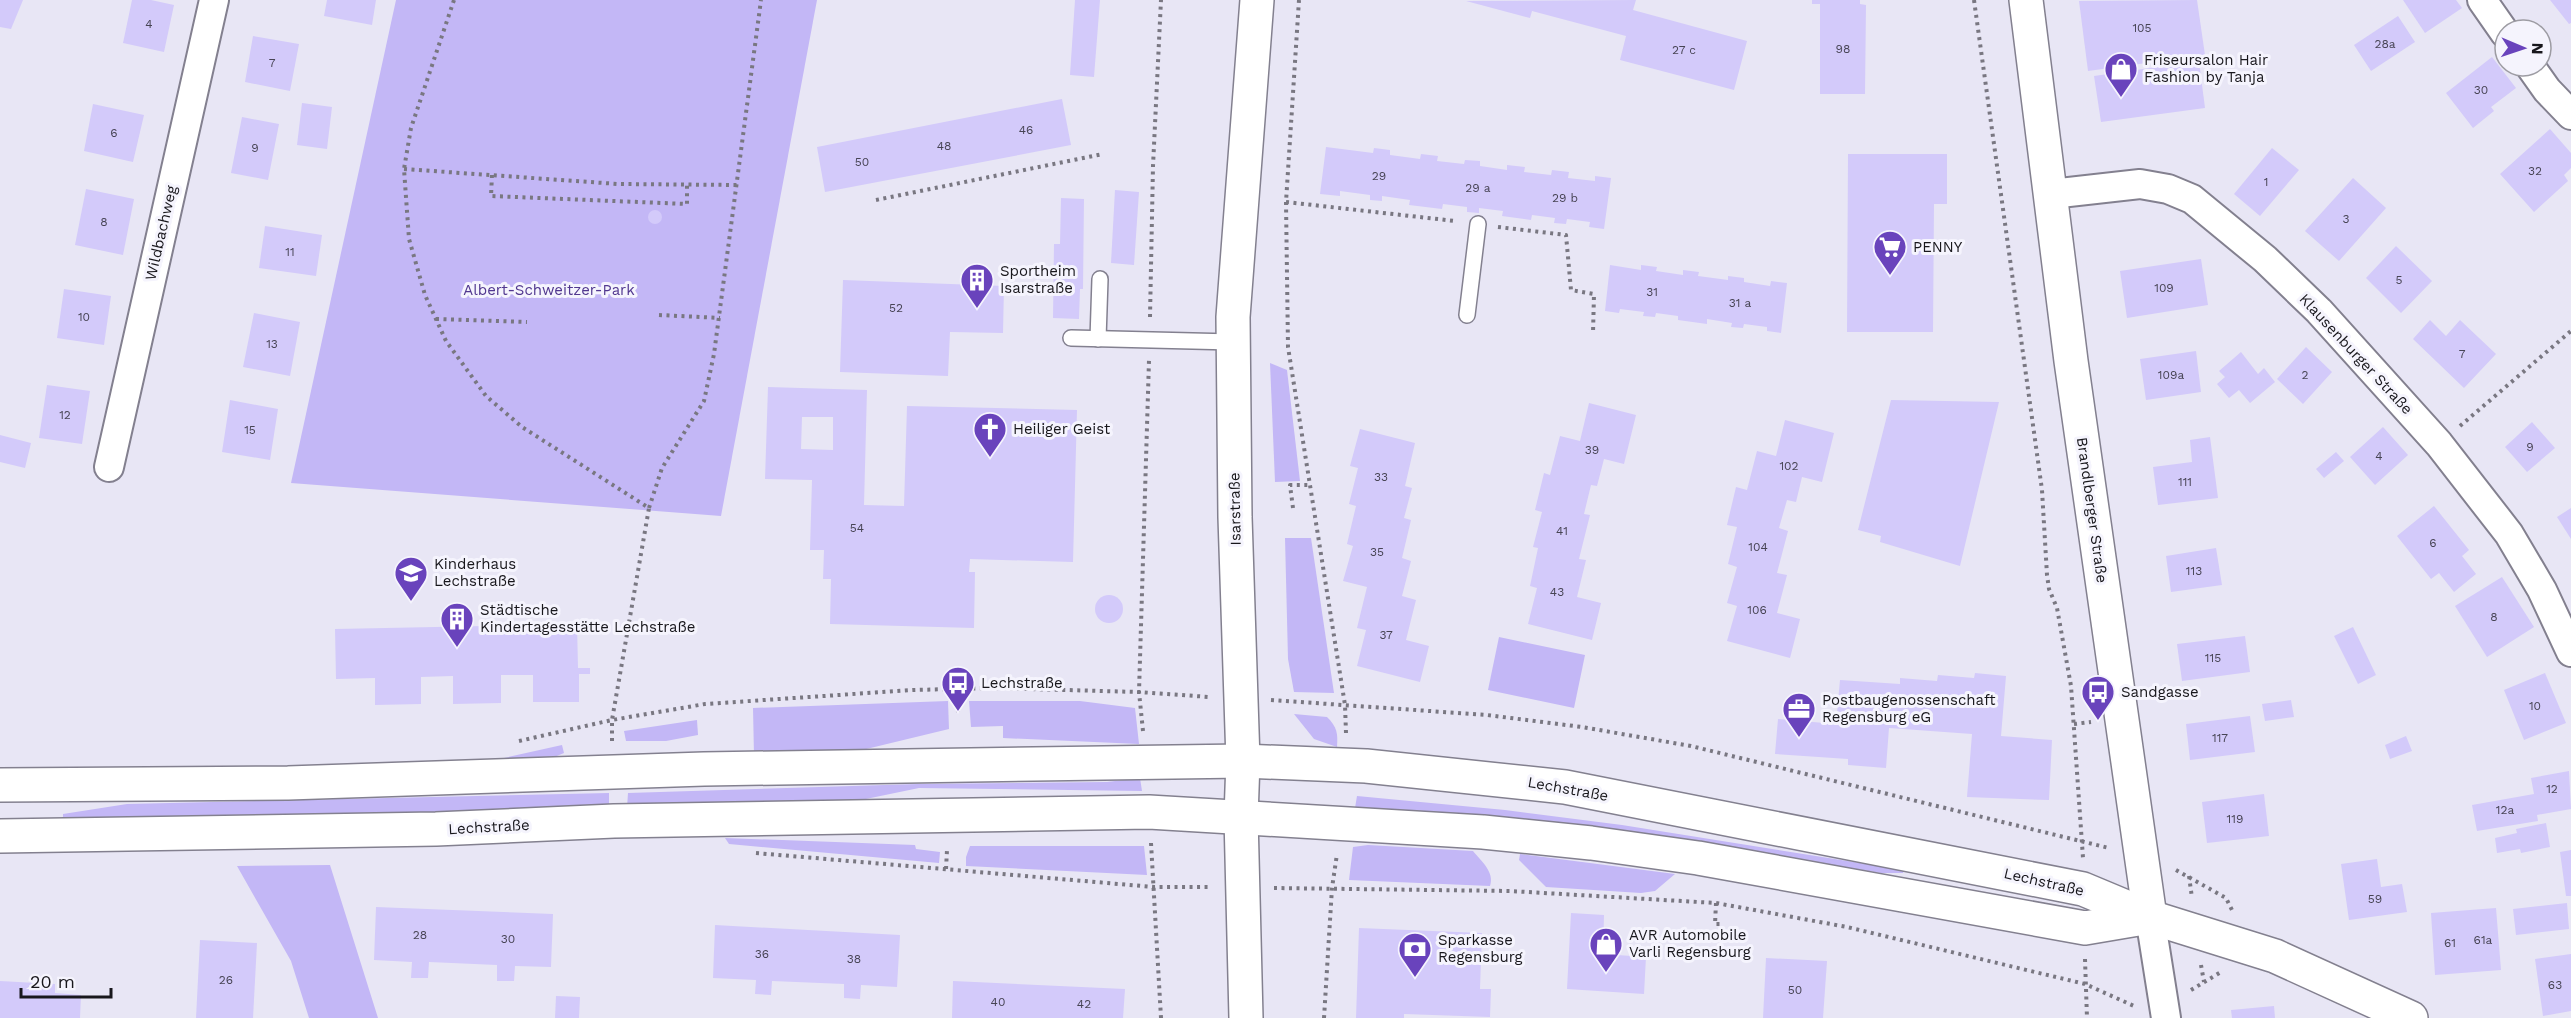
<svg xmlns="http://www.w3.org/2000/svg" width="2571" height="1018" font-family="'Work Sans',sans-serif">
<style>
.green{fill:#c3b7f6}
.building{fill:#d3cafa;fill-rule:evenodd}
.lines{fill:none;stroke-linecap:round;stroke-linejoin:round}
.service-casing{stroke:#83808f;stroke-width:18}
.minor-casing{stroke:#83808f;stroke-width:32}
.tertiary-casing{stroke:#83808f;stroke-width:36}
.path{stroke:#797781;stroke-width:4;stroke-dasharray:3 4.5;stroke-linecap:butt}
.service{stroke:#fff;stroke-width:15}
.minor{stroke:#fff;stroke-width:28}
.tertiary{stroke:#fff;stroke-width:33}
.labels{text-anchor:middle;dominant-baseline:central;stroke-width:6;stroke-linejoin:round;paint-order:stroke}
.number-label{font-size:12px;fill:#474454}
.poi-label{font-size:15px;fill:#18171c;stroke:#f5f4fd;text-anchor:start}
.street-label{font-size:15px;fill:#18171c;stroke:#f5f4fd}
.park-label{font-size:15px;fill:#51378f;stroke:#f5f4fd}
</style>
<rect width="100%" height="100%" fill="#e8e6f5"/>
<g class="green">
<polygon points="396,0 817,0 721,516 291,483"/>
<polygon points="1270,363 1287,370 1300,481 1275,482"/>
<polygon points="1285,538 1311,538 1334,693 1294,692 1288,659"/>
<polygon points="1499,637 1585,655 1574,708 1488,690"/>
<polygon points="948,701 949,729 858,751 754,756 753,708"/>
<polygon points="969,701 1080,701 1135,708 1139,744 1003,738 1003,726 971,727"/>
<path d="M1294,714L1327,717C1337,727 1338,733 1337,747L1314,739Z"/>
<polygon points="697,720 698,735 666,741 626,741 624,731"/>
<polygon points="562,745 564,753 540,763 505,764 504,758"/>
<polygon points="1140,778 1142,791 919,788 861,800 627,808 628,793 918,784 1107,782"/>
<polygon points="609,793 609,810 63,821 63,814 127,804"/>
<polygon points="1357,796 1505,810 1622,825 1904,870 1903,873 1881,873 1704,845 1355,808"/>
<polygon points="725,838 915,845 916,849 940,852 939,863 729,844"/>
<path d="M1368,845L1473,851C1481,861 1495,872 1490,886L1349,880L1353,847Z"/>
<polygon points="970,846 1144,846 1147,875 966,866 966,857"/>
<polygon points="1520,854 1675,874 1655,891 1641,893 1546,887 1519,860"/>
<polygon points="330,865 378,1018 309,1018 291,961 237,866"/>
</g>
<g class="building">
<polygon points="0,0 23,0 11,29 0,27"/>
<polygon points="132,0 151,0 174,5 164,52 123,43"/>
<polygon points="327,0 376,0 372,25 324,16"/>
<polygon points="1075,0 1100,0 1094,77 1070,75"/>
<polygon points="1636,0 1633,10 1747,41 1734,90 1620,60 1626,36 1532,11 1530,18 1466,1"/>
<polygon points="1812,0 1860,0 1860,4 1866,5 1865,94 1820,94 1820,4 1812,4"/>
<polygon points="2197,0 2205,55 2088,71 2079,1"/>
<polygon points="2403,0 2456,0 2462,8 2425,33"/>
<polygon points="2550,0 2571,0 2571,23 2569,24"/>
<polygon points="2398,16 2415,42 2371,71 2354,45"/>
<polygon points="253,36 299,44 290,91 245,82"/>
<polygon points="2492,57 2516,88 2491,107 2494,111 2473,128 2446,93"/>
<polygon points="2199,61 2205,108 2101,122 2094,76"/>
<polygon points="1062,99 1071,145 825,192 817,147"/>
<polygon points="302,103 332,107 327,149 297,145"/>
<polygon points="93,104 144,115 133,162 84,151"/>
<polygon points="242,117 279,124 268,180 231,173"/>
<polygon points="2550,129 2571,153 2571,168 2564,175 2568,181 2534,212 2500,174"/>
<polygon points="1326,147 1373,153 1374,148 1390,150 1390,155 1420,159 1421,154 1438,156 1437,161 1464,164 1465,160 1480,161 1480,166 1507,170 1507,165 1525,167 1524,172 1551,175 1552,170 1569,172 1568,178 1595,181 1595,176 1611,178 1604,229 1589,227 1590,222 1567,219 1566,224 1554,223 1555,218 1532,215 1531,220 1502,216 1503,211 1479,208 1479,213 1467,212 1467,207 1443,204 1442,209 1409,205 1410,200 1382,196 1382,201 1370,200 1370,195 1340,191 1340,196 1320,194"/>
<polygon points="2272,148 2299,170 2260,216 2234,194"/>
<polygon points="1848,154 1947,154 1947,204 1934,204 1933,332 1847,332"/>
<polygon points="2353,178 2386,208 2339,261 2305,231"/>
<polygon points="86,189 134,199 123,255 75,245"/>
<polygon points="1115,190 1139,192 1134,265 1111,263"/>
<polygon points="1061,198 1084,199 1083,289 1080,289 1079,319 1053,318 1054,244 1060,244"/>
<circle cx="655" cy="217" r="7"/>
<polygon points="265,226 322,235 316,276 259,268"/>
<polygon points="2396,246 2432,281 2401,313 2366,278"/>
<polygon points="2201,259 2208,305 2127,318 2120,271"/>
<polygon points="1610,265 1641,270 1641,265 1657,267 1656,271 1683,275 1683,270 1699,272 1698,276 1728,280 1728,276 1744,278 1744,282 1770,286 1771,281 1787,283 1781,333 1767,331 1767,327 1744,324 1743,328 1731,327 1732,323 1707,319 1707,324 1678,320 1678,316 1656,313 1655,317 1643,316 1644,312 1620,309 1619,313 1605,311"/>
<polygon points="843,280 1004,286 1003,333 950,332 948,376 840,372"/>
<polygon points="64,289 111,296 104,345 57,338"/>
<polygon points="254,313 300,322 290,376 243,367"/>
<polygon points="2430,320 2446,336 2460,320 2496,354 2464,388 2413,339"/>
<polygon points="2306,347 2332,372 2303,404 2277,379"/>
<polygon points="2196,351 2201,392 2146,400 2140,359"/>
<polygon points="2241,352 2258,374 2264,368 2275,382 2250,403 2239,390 2229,398 2217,384 2225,377 2219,371"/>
<polygon points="47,385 90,391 82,444 39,438"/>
<path d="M768,387L867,390L864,505L904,506L907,406L1077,410L1073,562L970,559L969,572H975L974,628L830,624L831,579H823L824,550H810L812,480L765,479ZM802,417H833V450L801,449Z"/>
<polygon points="230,400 278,409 270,460 222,452"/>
<polygon points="1891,400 1999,402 1960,566 1880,542 1881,536 1858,530"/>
<polygon points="1589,403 1636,415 1624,464 1604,459 1597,486 1591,485 1584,514 1590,515 1579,559 1586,560 1577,597 1601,603 1592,640 1528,624 1537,588 1530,586 1538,548 1533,547 1542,512 1535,510 1544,473 1550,475 1560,436 1580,441"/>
<polygon points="1785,420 1834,433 1822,482 1802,477 1796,502 1787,500 1779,528 1788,531 1777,573 1787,575 1777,613 1800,619 1790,658 1727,641 1737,606 1727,603 1737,567 1728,564 1737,527 1727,525 1736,487 1747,490 1757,451 1776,456"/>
<polygon points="2532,422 2555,448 2527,472 2505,447"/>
<polygon points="2383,427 2408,455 2375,485 2350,457"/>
<polygon points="1360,429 1415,443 1405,486 1412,488 1404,518 1411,520 1402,558 1411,561 1402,596 1416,600 1406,640 1429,646 1420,682 1357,666 1366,630 1357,628 1367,587 1343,581 1353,546 1347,544 1356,506 1349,504 1358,468 1350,466"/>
<polygon points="0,435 31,443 25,468 0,462"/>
<polygon points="2210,437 2218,498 2158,505 2153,467 2192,462 2190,440"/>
<polygon points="2336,452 2344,461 2324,478 2316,469"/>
<polygon points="2434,506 2469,550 2462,556 2476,574 2454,592 2439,573 2431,579 2397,536"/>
<polygon points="2571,508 2571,539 2557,517"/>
<polygon points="2216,548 2222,585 2171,592 2166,556"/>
<polygon points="2502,577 2534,627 2487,657 2455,606"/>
<circle cx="1109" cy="609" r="14"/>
<polygon points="577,624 578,668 590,668 590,674 579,674 579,702 533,702 533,675 501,675 501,703 453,704 453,676 421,677 421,704 375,705 375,678 336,679 335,629"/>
<polygon points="2353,627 2376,675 2358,684 2334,636"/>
<polygon points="2245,636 2250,672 2182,681 2177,644"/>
<polygon points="1975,673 2006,676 2001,736 2052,740 2049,800 1967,797 1972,734 1889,728 1886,768 1848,765 1848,759 1775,754 1778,719 1836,724 1840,680 1900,684 1900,678 1937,681 1938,675 1974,678"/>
<polygon points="2545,673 2566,723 2524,740 2504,690"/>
<polygon points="2291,700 2294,717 2265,721 2262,704"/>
<polygon points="2250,716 2255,752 2190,760 2186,724"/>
<polygon points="2406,736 2412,751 2390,759 2385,745"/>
<polygon points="2569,771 2571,809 2537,815 2538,821 2477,831 2472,805 2534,794 2531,778"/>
<polygon points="2264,794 2269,836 2207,843 2202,802"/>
<polygon points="2546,823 2550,847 2521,853 2520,849 2497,853 2495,838 2517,833 2516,829"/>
<polygon points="2571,850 2571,896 2566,896 2560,852"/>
<polygon points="2377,859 2381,887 2402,884 2407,912 2349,920 2341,864"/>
<polygon points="2567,903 2569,929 2516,935 2513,909"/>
<polygon points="376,907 553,914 551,967 515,966 514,981 497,981 497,965 429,962 428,978 411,978 412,962 374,960"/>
<polygon points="2496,908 2501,970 2435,975 2431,913"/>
<polygon points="1571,913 1604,915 1603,954 1646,957 1644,994 1567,989"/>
<polygon points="715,925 900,935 897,987 861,985 860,999 844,998 844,984 772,981 771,995 755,994 756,980 713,978"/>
<polygon points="1359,928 1482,933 1480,989 1491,989 1490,1017 1404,1014 1404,1018 1356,1018"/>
<polygon points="200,940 257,943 253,1018 196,1018"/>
<polygon points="2571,954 2571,1011 2543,1016 2535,959"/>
<polygon points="1766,958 1827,961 1823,1018 1763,1018"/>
<polygon points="0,981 55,984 55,993 81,995 80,1018 0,1018"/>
<polygon points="953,981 1125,989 1123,1018 952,1018"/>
<polygon points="556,996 580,997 579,1018 555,1018"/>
<polygon points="2274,1006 2275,1018 2232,1018 2231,1010"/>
</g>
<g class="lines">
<defs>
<g id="service">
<polyline points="1467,315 1478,224"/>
<polyline points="1071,338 1233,342"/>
<polyline points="1098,339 1100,279"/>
</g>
<g id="minor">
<polyline points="2482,0 2505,33"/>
<polyline points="2530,66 2547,90 2571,115"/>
<polyline points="2051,194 2140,184 2168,189 2192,199 2265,259 2319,311 2439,444 2509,534 2542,590 2571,652"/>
<polyline points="109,467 214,0"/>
<polyline points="2150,917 2166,1018"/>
</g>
<g id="tertiary">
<polyline points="2026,0 2071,361 2150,917"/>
<polyline points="0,785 288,783 704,769 1243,761 1366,766 1565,787 2083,889 2150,917 2275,956 2411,1018"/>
<polyline points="0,836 436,829 614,821 1149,812 1483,832 1591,843 1698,858 2085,928 2150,917"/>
<polyline points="1246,1018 1241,817 1243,761 1235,517 1233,317 1257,0"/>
</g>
</defs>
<use href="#service" class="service-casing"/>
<use href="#minor" class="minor-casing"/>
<use href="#tertiary" class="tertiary-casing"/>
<g class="path">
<polyline points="454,0 411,128 404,169 409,239 425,295 446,341 486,396 522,427 649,508 612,720 612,743"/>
<polyline points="1299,0 1286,202 1288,347 1345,705 1346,733"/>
<polyline points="1974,0 2042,490 2047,575 2049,589 2057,608 2071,686 2083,858"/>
<polyline points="404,169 618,184 738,185"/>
<polyline points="492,175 491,196 687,204 687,183"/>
<polyline points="876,200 1103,154"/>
<polyline points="1286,202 1455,221"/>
<polyline points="1498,227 1566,235 1571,290 1594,294 1593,333"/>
<polyline points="659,315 720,318"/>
<polyline points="1150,317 1153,166 1161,0"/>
<polyline points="436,319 527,322"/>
<polyline points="2460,426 2571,331"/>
<polyline points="649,508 662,468 704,401 714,354 761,0"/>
<polyline points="1293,508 1290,485 1310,485"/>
<polyline points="956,689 958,712"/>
<polyline points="1271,700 1487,715 1582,727 1691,746 2109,848"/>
<polyline points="2074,724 2091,722"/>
<polyline points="1143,731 1139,692 1149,360"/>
<polyline points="519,741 612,720 705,704 913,690 992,688 1139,692 1209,697"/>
<polyline points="1151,843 1161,1018"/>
<polyline points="756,853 1154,887 1212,887"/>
<polyline points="946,869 947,850"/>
<polyline points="2176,870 2226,898 2232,910"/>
<polyline points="2189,876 2192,898"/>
<polyline points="1274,888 1510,891 1716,903 1847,927 2085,984 2134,1006"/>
<polyline points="1716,903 1715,924 1723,924"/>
<polyline points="2085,959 2087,1018"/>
<polyline points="2201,965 2204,982"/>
<polyline points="2191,990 2221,972"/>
<polyline points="1324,1018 1332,888 1337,854"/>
</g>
<use href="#service" class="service"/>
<use href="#minor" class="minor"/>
<use href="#tertiary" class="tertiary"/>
</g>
<defs>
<symbol id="shop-pin" viewBox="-11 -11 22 30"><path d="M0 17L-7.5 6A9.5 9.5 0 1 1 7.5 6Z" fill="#6943bc" stroke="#f5f4fd"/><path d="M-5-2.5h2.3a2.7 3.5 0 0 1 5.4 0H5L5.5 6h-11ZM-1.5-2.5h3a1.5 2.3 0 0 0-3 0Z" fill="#fff"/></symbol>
<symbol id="supermarket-pin" viewBox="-11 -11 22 30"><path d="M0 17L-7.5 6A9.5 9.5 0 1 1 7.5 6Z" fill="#6943bc" stroke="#f5f4fd"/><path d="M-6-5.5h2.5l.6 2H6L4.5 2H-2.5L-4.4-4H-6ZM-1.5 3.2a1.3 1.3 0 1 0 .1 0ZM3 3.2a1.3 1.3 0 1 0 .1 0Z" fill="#fff"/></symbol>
<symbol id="building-pin" viewBox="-11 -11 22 30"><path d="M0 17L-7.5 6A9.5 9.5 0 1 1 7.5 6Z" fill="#6943bc" stroke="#f5f4fd"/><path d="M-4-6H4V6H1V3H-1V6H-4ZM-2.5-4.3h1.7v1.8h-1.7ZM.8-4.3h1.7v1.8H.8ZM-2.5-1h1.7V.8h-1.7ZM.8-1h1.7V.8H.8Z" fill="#fff"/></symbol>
<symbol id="church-pin" viewBox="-11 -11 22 30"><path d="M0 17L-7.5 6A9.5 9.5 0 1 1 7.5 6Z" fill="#6943bc" stroke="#f5f4fd"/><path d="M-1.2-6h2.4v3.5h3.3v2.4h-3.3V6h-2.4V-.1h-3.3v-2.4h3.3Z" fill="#fff"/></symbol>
<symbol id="school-pin" viewBox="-11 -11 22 30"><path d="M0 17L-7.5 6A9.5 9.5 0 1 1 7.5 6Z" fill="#6943bc" stroke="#f5f4fd"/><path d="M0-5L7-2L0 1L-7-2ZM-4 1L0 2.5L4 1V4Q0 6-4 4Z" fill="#fff"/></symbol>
<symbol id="bus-pin" viewBox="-11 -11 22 30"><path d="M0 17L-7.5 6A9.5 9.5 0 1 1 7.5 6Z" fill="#6943bc" stroke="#f5f4fd"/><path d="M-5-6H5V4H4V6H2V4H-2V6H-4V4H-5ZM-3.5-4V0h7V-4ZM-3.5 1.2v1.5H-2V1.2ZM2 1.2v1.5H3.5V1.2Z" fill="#fff"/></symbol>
<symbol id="office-pin" viewBox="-11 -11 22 30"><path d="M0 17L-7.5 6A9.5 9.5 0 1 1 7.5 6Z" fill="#6943bc" stroke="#f5f4fd"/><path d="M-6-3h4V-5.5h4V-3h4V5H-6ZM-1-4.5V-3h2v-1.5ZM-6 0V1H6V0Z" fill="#fff"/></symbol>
<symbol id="bank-pin" viewBox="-11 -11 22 30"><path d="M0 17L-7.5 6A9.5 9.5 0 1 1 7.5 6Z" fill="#6943bc" stroke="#f5f4fd"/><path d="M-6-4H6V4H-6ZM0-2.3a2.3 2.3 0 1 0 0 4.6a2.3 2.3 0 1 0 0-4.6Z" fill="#fff"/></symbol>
</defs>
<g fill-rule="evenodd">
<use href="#shop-pin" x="2102" y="50" width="38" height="52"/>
<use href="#supermarket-pin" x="1871" y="228" width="38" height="52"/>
<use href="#building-pin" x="958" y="261" width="38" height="52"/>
<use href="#church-pin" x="971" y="410" width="38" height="52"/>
<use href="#school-pin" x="392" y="554" width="38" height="52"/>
<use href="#building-pin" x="438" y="600" width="38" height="52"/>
<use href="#bus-pin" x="939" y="664" width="38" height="52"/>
<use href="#bus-pin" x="2079" y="673" width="38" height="52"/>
<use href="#office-pin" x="1780" y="690" width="38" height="52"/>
<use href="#shop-pin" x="1587" y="925" width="38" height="52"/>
<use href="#bank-pin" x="1396" y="930" width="38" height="52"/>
</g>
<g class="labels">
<g class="number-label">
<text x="149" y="24">4</text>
<text x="2142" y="28">105</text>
<text x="2385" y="44">28a</text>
<text x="1843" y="49">98</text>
<text x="1684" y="50">27 c</text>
<text x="272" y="63">7</text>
<text x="2481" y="90">30</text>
<text x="1026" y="130">46</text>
<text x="114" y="133">6</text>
<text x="944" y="146">48</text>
<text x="255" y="148">9</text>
<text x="862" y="162">50</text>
<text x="2535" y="171">32</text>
<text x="1379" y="176">29</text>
<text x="2266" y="182">1</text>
<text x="1478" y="188">29 a</text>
<text x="1565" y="198">29 b</text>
<text x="2346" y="219">3</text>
<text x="104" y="222">8</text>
<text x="290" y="252">11</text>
<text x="2399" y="280">5</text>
<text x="2164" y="288">109</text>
<text x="1652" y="292">31</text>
<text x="1740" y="303">31 a</text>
<text x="896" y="308">52</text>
<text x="84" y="317">10</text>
<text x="272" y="344">13</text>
<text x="2462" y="354">7</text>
<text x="2171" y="375">109a</text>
<text x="2305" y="375">2</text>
<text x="65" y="415">12</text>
<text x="250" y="430">15</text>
<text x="2530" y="447">9</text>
<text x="1592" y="450">39</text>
<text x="2379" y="456">4</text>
<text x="1789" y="466">102</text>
<text x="1381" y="477">33</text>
<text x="2185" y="482">111</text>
<text x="857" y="528">54</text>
<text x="1562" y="531">41</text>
<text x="2433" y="543">6</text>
<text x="1758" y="547">104</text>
<text x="1377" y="552">35</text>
<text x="2194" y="571">113</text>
<text x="1557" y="592">43</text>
<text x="1757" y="610">106</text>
<text x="2494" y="617">8</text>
<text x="1386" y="635">37</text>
<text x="2213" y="658">115</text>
<text x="2535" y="706">10</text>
<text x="2220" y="738">117</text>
<text x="2552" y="789">12</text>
<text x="2505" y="810">12a</text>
<text x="2235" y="819">119</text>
<text x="2375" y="899">59</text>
<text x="420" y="935">28</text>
<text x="508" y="939">30</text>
<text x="2483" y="940">61a</text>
<text x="2450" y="943">61</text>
<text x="762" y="954">36</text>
<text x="854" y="959">38</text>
<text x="226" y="980">26</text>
<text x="2555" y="985">63</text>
<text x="1795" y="990">50</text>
<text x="998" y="1002">40</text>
<text x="1084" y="1004">42</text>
</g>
<g class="poi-label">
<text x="2144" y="60">Friseursalon Hair<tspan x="2144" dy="17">Fashion by Tanja</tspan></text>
<text x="1913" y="247">PENNY</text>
<text x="1000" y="271">Sportheim<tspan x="1000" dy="17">Isarstraße</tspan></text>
<text x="1013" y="429">Heiliger Geist</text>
<text x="434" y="564">Kinderhaus<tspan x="434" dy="17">Lechstraße</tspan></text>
<text x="480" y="610">Städtische<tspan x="480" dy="17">Kindertagesstätte Lechstraße</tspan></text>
<text x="981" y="683">Lechstraße</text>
<text x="2121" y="692">Sandgasse</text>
<text x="1822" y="700">Postbaugenossenschaft<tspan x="1822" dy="17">Regensburg eG</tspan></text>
<text x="1629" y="935">AVR Automobile<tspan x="1629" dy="17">Varli Regensburg</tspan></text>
<text x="1438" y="940">Sparkasse<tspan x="1438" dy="17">Regensburg</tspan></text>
</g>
<g class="street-label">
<text transform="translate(161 233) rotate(-77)">Wildbachweg</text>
<text transform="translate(2356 354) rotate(47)">Klausenburger Straße</text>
<text transform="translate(1235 509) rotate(-91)">Isarstraße</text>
<text transform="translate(2092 510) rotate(82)">Brandlberger Straße</text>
<text transform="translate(1568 789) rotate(10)">Lechstraße</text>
<text transform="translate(489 827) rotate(-3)">Lechstraße</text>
<text transform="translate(2044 882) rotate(13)">Lechstraße</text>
</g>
<g class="park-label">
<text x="549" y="290">Albert-Schweitzer-Park</text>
</g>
</g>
<g transform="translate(2523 48) rotate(92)"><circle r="28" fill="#f5f4fd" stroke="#9d9ca3" stroke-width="1.5"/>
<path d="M0-4.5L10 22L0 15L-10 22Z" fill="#6943bc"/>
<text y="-9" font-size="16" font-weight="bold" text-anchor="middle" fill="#18171c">N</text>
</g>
<path d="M21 988v9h90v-9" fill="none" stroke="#18171c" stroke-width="3"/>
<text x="30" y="988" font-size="18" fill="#18171c" stroke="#f5f4fd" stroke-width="4.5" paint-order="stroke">20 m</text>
</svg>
